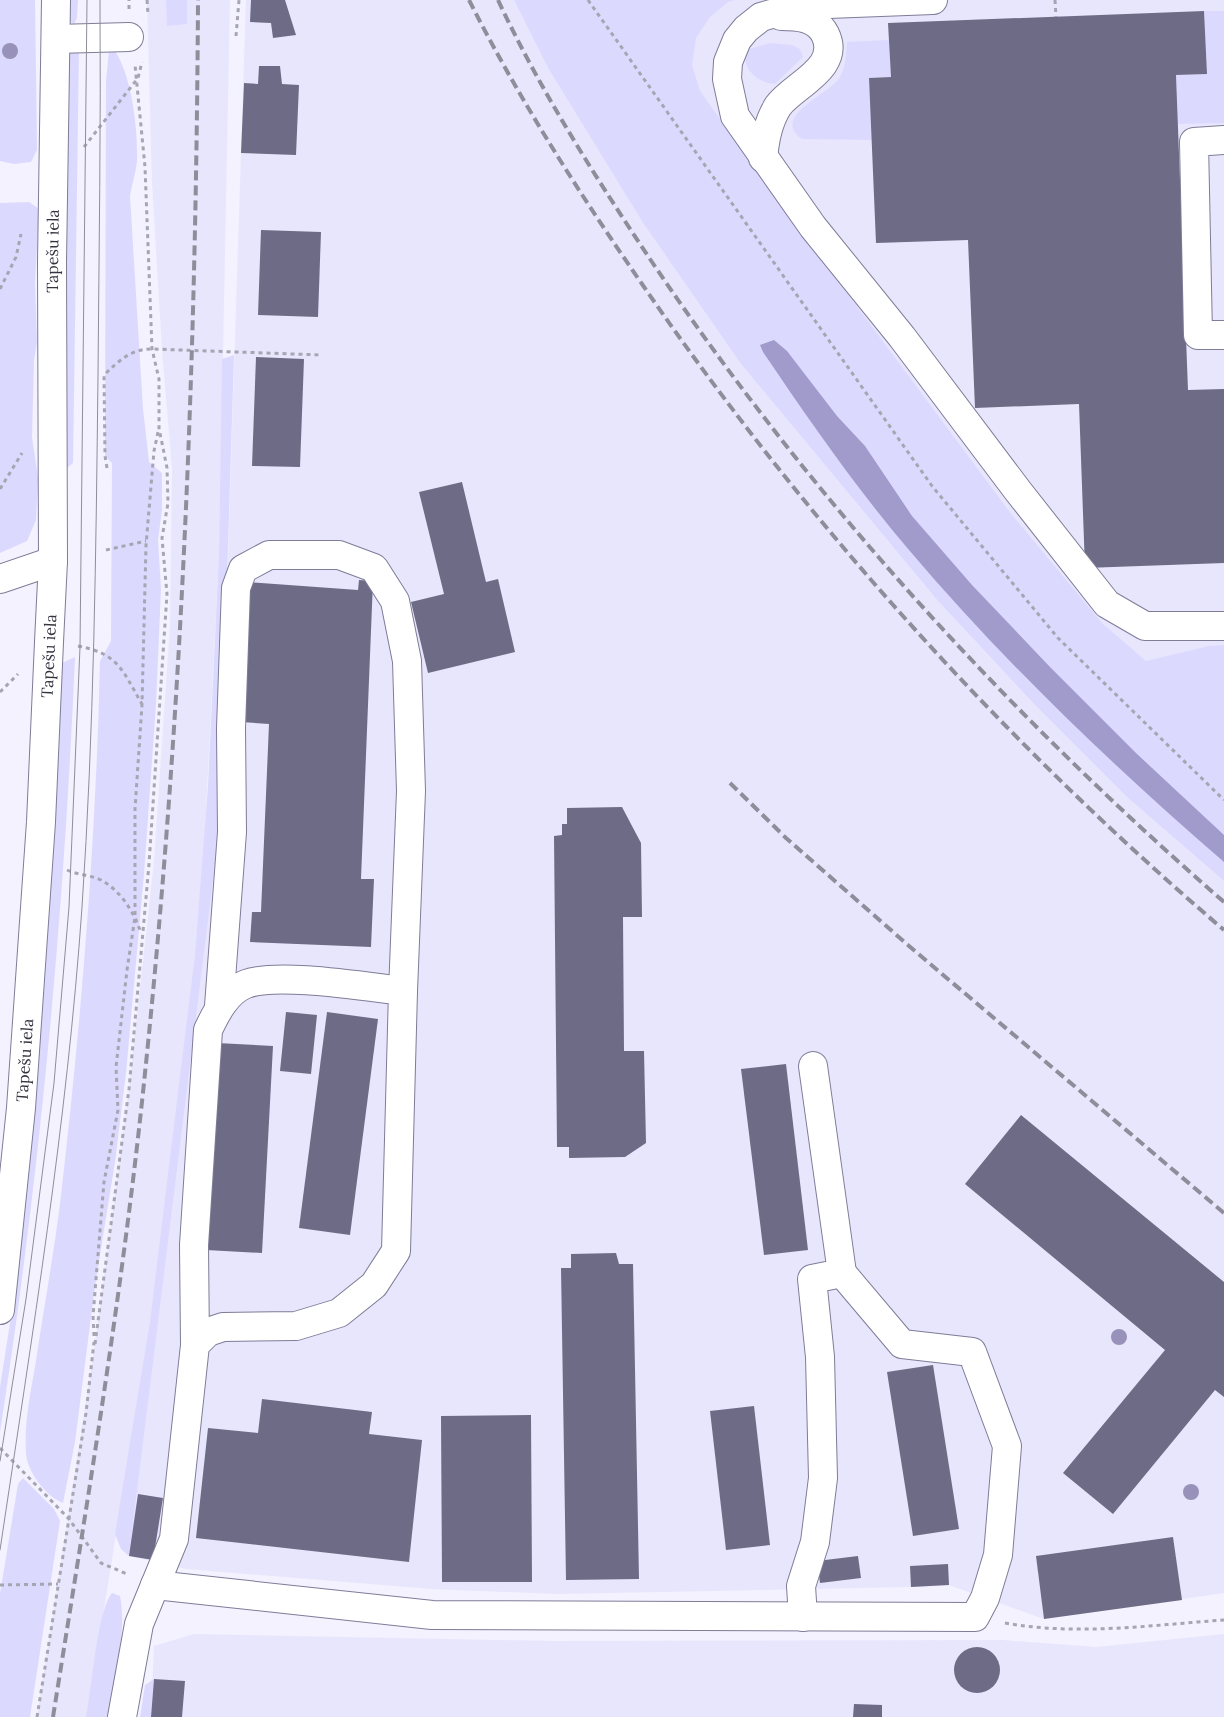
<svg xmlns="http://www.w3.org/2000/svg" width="1224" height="1717" font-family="Lora,serif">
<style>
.built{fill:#e8e6fd}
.green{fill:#dcd9ff}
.water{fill:#a09bcb}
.building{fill:#6e6b86}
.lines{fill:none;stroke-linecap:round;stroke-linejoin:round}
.minor-casing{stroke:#7e7c97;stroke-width:30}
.path{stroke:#a6a5b1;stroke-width:3;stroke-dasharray:4 4;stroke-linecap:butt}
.minor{stroke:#fff;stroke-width:28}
.tram{stroke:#8e8d99;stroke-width:1}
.rail{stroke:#8e8d99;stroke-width:4;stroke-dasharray:10 5;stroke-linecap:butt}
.tree{fill:#9891b9}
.labels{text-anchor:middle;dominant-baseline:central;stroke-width:5;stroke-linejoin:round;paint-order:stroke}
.street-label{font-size:16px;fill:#34333f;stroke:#fff}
</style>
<rect width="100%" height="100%" fill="#f3f2fe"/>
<g class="built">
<polygon points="147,0 230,0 219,554 204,850 195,954 166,1202 150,1321 91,1691 86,1717 37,1717 95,1344 129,1089 154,861 170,625 172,469 162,350 152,182"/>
<polygon points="246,0 514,0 548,68 643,223 741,364 938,601 1034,704 1128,798 1224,881 1224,1593 1044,1619 949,1585 911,1587 557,1594 431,1589 186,1569 129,1556 219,833"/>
<polygon points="612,0 1224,0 1224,773 1128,684"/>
<polygon points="194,1634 555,1641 1003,1640 1096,1647 1224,1634 1224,1717 151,1717 154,1646"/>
</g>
<g class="green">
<polygon points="0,0 35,0 37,150 31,162 14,164 0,161"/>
<polygon points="68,0 78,0 77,18 74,24 70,22 67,12"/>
<polygon points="166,0 187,0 187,24 167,26"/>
<polygon points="514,0 735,0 728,2 710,17 696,38 692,65 700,91 780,203 1012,515 1102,623 1146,661 1209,646 1224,645 1224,881 1128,798 1034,704 938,601 741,364 643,223 548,68"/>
<polygon points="1204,11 1224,11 1224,123 1178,124 1176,75 1207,74"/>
<path d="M889,40L891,77L869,78L872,140L802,139C770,116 829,95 840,77C846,66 846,55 847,42Z"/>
<path d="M770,43L792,45L800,49L803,57L775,84C757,83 741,68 746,50Z"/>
<polygon points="73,47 79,49 73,463 62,472 68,54"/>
<path d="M109,50L115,51C132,77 138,129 137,161C136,172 132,184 130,196L143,409L149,462L162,473V510L158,540L161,589L156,704L144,874L126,1073L115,1162L95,1286L75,1442L63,1503C46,1496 27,1472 26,1453C24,1425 30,1395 35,1367C43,1313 53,1259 60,1204C81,1024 96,843 100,661L111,641L112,463L105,456L106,81Z"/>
<polygon points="29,202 39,209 35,284 37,342 34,360 32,437 38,478 36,520 27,541 0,553 0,203"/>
<polygon points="234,355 219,833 129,1556 121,1549 115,1534 150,1321 195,954 208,786 219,554 222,359"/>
<path d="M75,657C64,916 40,1175 0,1432V1387L12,1310L62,663Z"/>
<polygon points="23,1478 54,1509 60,1521 30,1717 0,1717 0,1594 18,1484"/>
<path d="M112,1593L120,1596C127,1633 115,1681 107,1717H86C92,1689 97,1611 112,1593Z"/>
<polygon points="154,1679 151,1717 140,1717 145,1685"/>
</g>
<path class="water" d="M774,340L787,351L837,416L865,446L912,516L972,585L1050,667L1137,754L1224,835V862C1113,766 1004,662 909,550C856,488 809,420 763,352L760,345Z"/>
<g class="building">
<polygon points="251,0 285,0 296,35 273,38 271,23 250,22"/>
<polygon points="1204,11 1207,74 1176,75 1188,390 1224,389 1224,563 1085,568 1079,404 975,408 968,240 876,243 869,78 891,77 888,23"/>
<polygon points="259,66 280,66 282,84 299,85 296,155 241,153 244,83 258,84"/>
<polygon points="261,230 321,232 318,317 258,315"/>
<polygon points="256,357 304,359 300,467 252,466"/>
<polygon points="462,482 486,582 498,579 515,652 428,673 411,602 444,594 419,492"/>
<polygon points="359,580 373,581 361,879 374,879 371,947 250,942 252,912 261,912 269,724 241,722 247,582 358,590"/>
<polygon points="622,807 641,843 642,917 623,917 624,1051 644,1051 646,1143 625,1157 569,1158 569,1147 557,1147 554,836 562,835 562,824 567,824 567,808"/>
<polygon points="286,1012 317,1015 311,1074 280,1071"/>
<polygon points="327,1012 378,1019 350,1235 299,1228"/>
<polygon points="217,1043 273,1046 262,1253 206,1250"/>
<polygon points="786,1064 808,1250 764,1255 741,1069"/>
<polygon points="1021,1115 1224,1282 1224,1397 1215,1390 1113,1514 1063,1473 1165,1350 965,1184"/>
<polygon points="616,1253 619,1264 633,1264 639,1579 566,1580 561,1268 571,1268 571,1254"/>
<polygon points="933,1365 959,1529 913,1536 887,1372"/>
<polygon points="262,1399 372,1412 369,1434 422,1440 409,1562 196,1538 208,1428 258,1433"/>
<polygon points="754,1406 770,1545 726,1550 710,1411"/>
<polygon points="531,1415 532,1582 442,1582 441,1416"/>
<polygon points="138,1494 163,1498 153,1560 129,1556"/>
<polygon points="1173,1537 1182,1600 1044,1619 1036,1556"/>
<polygon points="858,1556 861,1578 820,1583 817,1561"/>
<polygon points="948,1564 949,1585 911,1587 910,1566"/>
<circle cx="977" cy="1670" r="23"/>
<polygon points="154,1679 185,1681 182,1717 151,1717"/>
<polygon points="854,1704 882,1705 882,1717 853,1717"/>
</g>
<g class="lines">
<defs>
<g id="minor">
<polyline points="933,0 802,5 761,17 746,29 737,40 728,62 727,79 735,116 813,227 902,337 1018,491 1107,604 1145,626 1224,626"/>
<polyline points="56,39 129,37"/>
<polyline points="1224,140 1194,142 1198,335 1224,335"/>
<path d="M763,158C765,139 768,122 778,106C793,85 842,68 825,34C816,17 798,16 781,16"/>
<polyline points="0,579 53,561"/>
<polyline points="219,1006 232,832 231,728 236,588 243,569 269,555 339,555 374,568 395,601 407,661 411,791 403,991"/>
<path id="s1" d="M0,1310L21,1108L41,822L49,642L53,561L52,262L56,0"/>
<polyline points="155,1585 432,1615 975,1617 985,1598 998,1555 1007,1446 972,1352 902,1344 842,1273"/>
<polyline points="803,1617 801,1586 815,1542 823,1478 820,1357 812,1279 842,1273 813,1066"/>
<path d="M122,1717L139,1624L174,1539L195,1345L194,1245L208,1030C216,1013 227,991 246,984C277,972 367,987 403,991L396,1251L374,1285L339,1313L296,1326L223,1327L208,1332L195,1345"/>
</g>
</defs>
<use href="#minor" class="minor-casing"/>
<g class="path">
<polyline points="147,0 148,14"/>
<polyline points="588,0 932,486 1058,638 1224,800"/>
<polyline points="1055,0 1056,17"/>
<polyline points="129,9 129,0"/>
<polyline points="236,36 239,0"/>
<polyline points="84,147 138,78 142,62"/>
<polyline points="0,289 16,257 21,234"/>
<path d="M107,468L105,456L104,375C119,361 130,349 152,349L322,355"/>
<polyline points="0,489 22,453"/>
<polyline points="106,550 146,541"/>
<path d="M78,646C119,654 122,670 142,704"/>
<polyline points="0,692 18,674"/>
<path d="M67,870C78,875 90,875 101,880C121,891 134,912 141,933"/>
<polyline points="94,1336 93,1316 104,1182 118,1110 116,1067 127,970 135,917 135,809 142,705 146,545 154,451 158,432"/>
<polyline points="95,1344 129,1089 149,864 167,594 162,538 168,503 167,468 159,428 159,379 152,349 145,167 135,65"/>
<polyline points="0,1448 69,1519 101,1563 127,1574"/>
<polyline points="0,1585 58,1584"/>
<path d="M1005,1623C1078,1636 1151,1625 1224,1620"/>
<polyline points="37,1717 86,1413 94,1342"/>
</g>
<use href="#minor" class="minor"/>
<g class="tram">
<polyline points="0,1461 26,1299 54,1083 69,907 80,647 87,0"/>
<path d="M0,1550C32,1336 67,1123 82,907C94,730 96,552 98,375C99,250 101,125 100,0"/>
</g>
<g class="rail">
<path d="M469,0C519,99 579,193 642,284C807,524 1003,741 1224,930"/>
<path d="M498,0C541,92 596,178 652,262C813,501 1007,713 1224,902"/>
<polyline points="730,783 786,838 909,946 1224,1213"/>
<path d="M53,1717C87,1503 123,1289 145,1073C182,717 196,358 198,0"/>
</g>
</g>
<g class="tree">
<circle cx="10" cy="51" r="8"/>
<circle cx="1119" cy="1337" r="8"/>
<circle cx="1191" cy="1492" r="8"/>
</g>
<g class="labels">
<g class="street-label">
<text stroke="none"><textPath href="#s1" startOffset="1061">Tapešu iela</textPath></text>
<text stroke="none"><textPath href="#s1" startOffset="656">Tapešu iela</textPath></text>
<text stroke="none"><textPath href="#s1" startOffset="251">Tapešu iela</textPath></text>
</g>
</g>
</svg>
